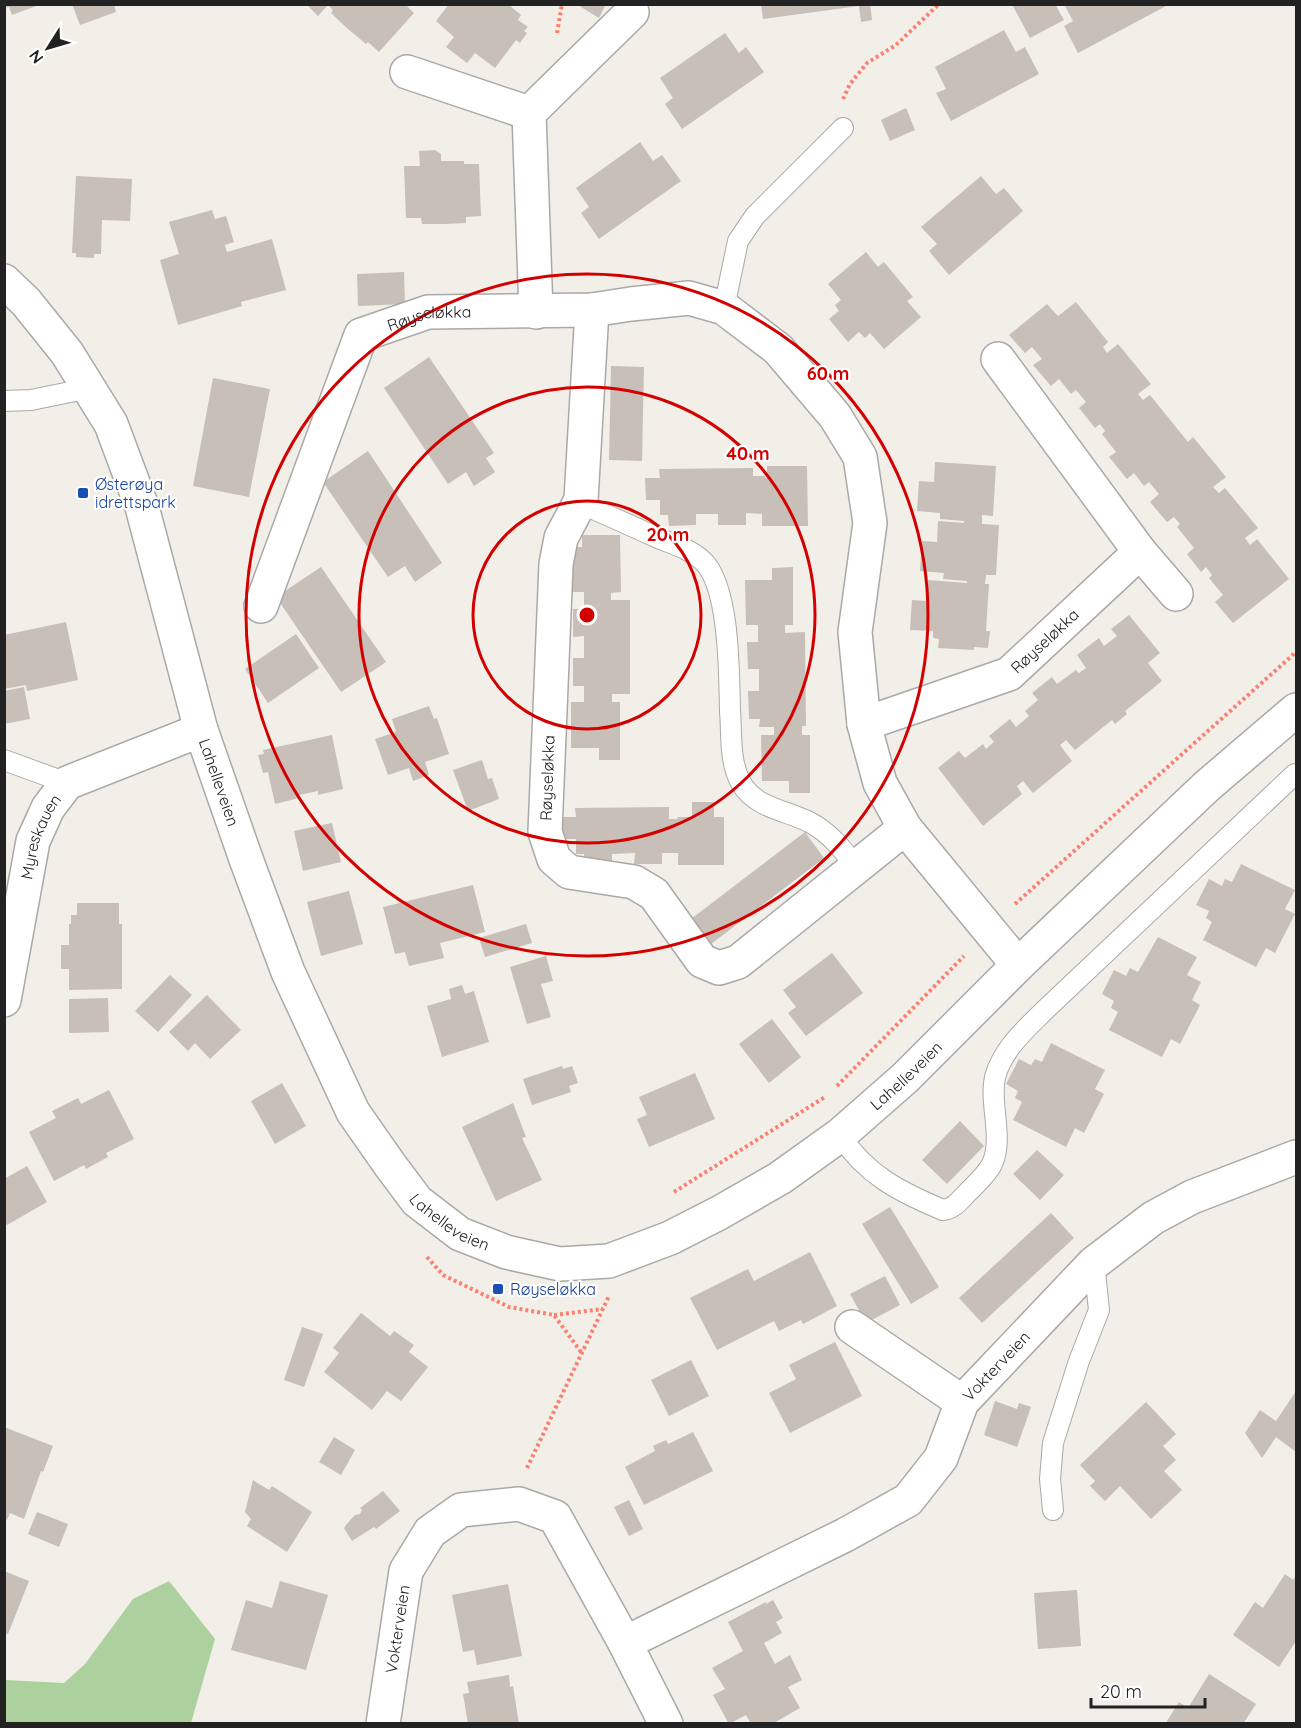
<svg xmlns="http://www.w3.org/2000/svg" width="1301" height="1728" font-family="Quicksand,sans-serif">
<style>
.forest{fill:#add19e}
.building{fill:#c7bfb8}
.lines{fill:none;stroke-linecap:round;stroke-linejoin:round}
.service-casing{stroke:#a9a9a9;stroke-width:22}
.minor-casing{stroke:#a9a9a9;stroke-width:36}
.tertiary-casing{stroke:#a9a9a9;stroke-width:36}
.path{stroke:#fa8072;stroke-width:4;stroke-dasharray:3 3;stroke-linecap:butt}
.service{stroke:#fff;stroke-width:20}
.minor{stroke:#fff;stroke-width:33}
.tertiary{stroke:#fff;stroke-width:33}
.ring{fill:none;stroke:#d40000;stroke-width:3}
.transit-dot{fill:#1a4fb4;stroke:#fff;stroke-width:2}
.labels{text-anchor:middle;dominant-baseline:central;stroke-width:4.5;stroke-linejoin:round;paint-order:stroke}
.street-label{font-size:16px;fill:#222;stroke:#fff}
.transit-label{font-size:16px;fill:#164399;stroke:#fff;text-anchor:start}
.centre{fill:#d40000;stroke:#fff;stroke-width:3}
.ring-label{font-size:18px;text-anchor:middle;font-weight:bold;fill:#d40000;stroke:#fff;stroke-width:4.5;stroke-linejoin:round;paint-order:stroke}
</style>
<rect width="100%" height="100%" fill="#f2efe9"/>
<polygon class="forest" points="169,1581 215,1639 191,1723 5,1723 5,1680 64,1683 85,1664 133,1599"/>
<g class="building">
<polygon points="4,4 39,4 39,5 12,15 9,7 4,8"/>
<polygon points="72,4 114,4 116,12 80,25"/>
<polygon points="306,4 405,4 414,13 379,52 368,42 366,44 348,29 331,13 333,10 328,5 318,16"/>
<polygon points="449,4 508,4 521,15 518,20 528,27 524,31 527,33 520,43 516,40 495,68 475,53 467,63 446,47 454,37 436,21"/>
<polygon points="576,4 606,4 599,18"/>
<polygon points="761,4 870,4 872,20 861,22 859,6 763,19"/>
<polygon points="1017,4 1055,4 1064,20 1030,38 1013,6"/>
<polygon points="1064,4 1165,4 1166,6 1078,53 1064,26 1073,21"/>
<polygon points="1004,30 1016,52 1025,47 1039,74 951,121 936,93 946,89 935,67"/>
<polygon points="725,33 739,53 746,47 764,72 682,129 665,104 673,98 660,78"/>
<polygon points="906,108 915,130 890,141 881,120"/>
<polygon points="640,142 653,161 662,155 681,181 599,239 581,213 589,207 576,188"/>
<polygon points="435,150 441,154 441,161 464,161 464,164 479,164 481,216 466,217 466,223 444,224 422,224 421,218 406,218 404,166 420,166 419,151"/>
<polygon points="76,176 132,179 130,221 102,220 101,254 94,254 94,258 76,257 76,253 72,253"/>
<polygon points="981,176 996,194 1004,188 1023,211 949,275 929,251 937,244 921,227"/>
<polygon points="212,210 215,219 226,216 234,242 225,245 227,252 272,239 286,290 241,302 242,306 178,325 160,260 179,254 169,222"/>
<polygon points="866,252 878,267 884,262 913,297 907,301 921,317 884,349 870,333 865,338 859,332 848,342 829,319 839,311 835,305 841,300 828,284"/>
<polygon points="404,272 405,304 358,306 357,274"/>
<polygon points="1076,302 1108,342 1103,347 1107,353 1118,344 1151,384 1138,394 1143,400 1150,395 1188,442 1193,437 1226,477 1213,487 1219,493 1225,488 1258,528 1245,538 1250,545 1257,539 1289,579 1233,623 1215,602 1223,595 1209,578 1212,575 1206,567 1201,572 1187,554 1194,548 1177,527 1180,524 1174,517 1167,522 1150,502 1159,494 1149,482 1144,486 1134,473 1127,479 1109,457 1116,452 1102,434 1105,431 1100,424 1095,428 1079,408 1086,402 1076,390 1071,394 1059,379 1051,386 1033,365 1042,359 1032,347 1025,353 1009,335 1047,304 1058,316"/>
<polygon points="429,357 494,453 486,458 495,472 474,486 466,472 448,484 384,388"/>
<polygon points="611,366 644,367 642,461 609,460"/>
<polygon points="213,378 270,389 249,497 193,486"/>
<polygon points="368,451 442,563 415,582 405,566 388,577 323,482"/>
<polygon points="935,462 996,466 993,516 982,515 982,524 999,525 996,575 986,575 985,584 989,584 986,631 990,631 988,648 974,647 974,650 938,648 939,639 933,638 933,631 910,630 912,600 926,601 928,580 967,583 967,581 943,579 944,573 920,571 922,541 937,542 938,521 964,523 964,521 940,519 940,513 917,511 919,481 934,482"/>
<polygon points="767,466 807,466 808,526 762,526 762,514 746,513 746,525 718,525 718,514 696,514 696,525 669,526 668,515 660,515 660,500 646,500 645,478 660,478 659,469 753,468 753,476 765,476 765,478 767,478"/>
<polygon points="582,535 620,535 621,592 611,593 611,600 630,600 630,694 612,694 612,702 620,702 620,760 599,760 599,748 571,748 571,702 584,702 584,686 573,686 573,658 584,658 584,636 573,637 573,609 584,609 584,592 572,592 572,547 582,547"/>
<polygon points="321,567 386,662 341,692 276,597"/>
<polygon points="793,567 793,625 785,625 785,633 805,632 806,726 802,726 802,735 810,735 810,793 789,793 789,781 762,781 761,735 774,735 774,727 759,727 760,719 749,719 748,691 759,691 759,669 748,669 747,642 758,642 758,625 746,625 745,580 772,580 772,568"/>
<polygon points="1129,615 1160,653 1148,663 1162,681 1125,711 1127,714 1115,724 1112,720 1075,750 1066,740 1060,745 1072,761 1033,793 1023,781 1017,786 1022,794 983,826 938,768 959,751 965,758 983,744 986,749 994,742 989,736 1010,719 1016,727 1029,716 1025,711 1038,700 1032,693 1052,677 1057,684 1076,670 1079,673 1086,668 1077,655 1099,638 1104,646 1117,636 1111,629"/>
<polygon points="66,622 78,680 27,691 26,685 4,689 4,635"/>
<polygon points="296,634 319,668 268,703 245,669"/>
<polygon points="24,687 30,719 4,724 4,691"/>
<polygon points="429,706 434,719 437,718 449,754 425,762 429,775 413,781 409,768 388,775 375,739 396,732 392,719"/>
<polygon points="332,735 343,789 318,795 318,791 299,795 299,798 275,804 268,772 263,773 258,755 264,754 263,750"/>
<polygon points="482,760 488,779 492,778 499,799 468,811 453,770"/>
<polygon points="692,802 714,802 714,817 724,817 724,865 678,865 678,853 662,853 662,864 634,864 635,853 612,854 612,864 585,865 584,854 576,854 576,839 561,839 561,817 576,817 575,808 669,807 669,819 677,819 678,817 692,817"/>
<polygon points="332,823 341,862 303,871 294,831"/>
<polygon points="805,832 824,858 711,944 691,919"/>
<polygon points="1241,864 1295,890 1285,909 1295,914 1275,953 1266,948 1256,967 1203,940 1212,922 1206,918 1209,911 1196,905 1209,879 1222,886 1225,879 1232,882"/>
<polygon points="473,885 485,932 440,943 444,958 409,966 405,952 395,954 383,907"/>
<polygon points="349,891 363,944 321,956 307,902"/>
<polygon points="77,903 119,903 119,924 122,924 122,989 69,990 69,969 61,969 61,945 69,945 69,924 71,924 71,915 77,915"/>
<polygon points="526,924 532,943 485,957 479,938"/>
<polygon points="1158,937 1197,957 1187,975 1201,982 1192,1000 1200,1005 1180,1044 1171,1039 1162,1057 1109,1030 1118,1012 1111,1008 1114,1001 1102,994 1114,970 1126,976 1130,968 1138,972"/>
<polygon points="832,953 863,993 806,1036 788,1013 796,1007 783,990"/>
<polygon points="546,956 553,981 541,984 551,1017 527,1024 510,967"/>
<polygon points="170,975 192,995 158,1032 135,1011"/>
<polygon points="462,985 465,994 474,991 489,1042 442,1057 427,1006 451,999 449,989"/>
<polygon points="207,995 241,1030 210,1059 195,1043 188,1051 169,1032"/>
<polygon points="108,998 109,1032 69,1033 69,999"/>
<polygon points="772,1019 801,1057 769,1083 739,1044"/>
<polygon points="1051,1043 1105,1070 1095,1089 1104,1094 1084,1133 1075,1128 1066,1147 1013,1120 1022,1102 1015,1098 1018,1091 1006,1084 1019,1059 1031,1065 1035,1059 1042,1062"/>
<polygon points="562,1066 563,1069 572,1066 578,1083 569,1086 571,1092 532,1105 523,1079"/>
<polygon points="695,1073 715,1119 649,1147 637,1119 647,1115 639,1097"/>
<polygon points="282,1083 306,1126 275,1144 251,1101"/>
<polygon points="109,1090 134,1139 106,1153 108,1157 86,1169 84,1165 54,1181 29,1132 56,1118 52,1111 78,1098 81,1104"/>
<polygon points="513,1103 526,1137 522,1138 542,1180 496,1201 462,1127"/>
<polygon points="960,1121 984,1146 947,1184 922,1160"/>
<polygon points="1037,1150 1064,1175 1040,1200 1013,1174"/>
<polygon points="27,1166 47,1202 7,1225 4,1220 4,1179"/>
<polygon points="890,1207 939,1287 911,1304 862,1224"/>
<polygon points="1051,1213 1074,1238 982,1323 959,1298"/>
<polygon points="810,1252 837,1306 803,1324 801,1320 779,1331 774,1321 717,1350 690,1298 748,1269 754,1281"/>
<polygon points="885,1276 900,1305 866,1323 850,1294"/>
<polygon points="361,1313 390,1336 394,1331 414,1345 409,1352 428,1367 401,1401 387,1391 372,1410 324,1372 339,1353 333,1348"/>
<polygon points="302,1327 323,1334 304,1387 284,1380"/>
<polygon points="835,1342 862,1396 790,1433 769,1393 796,1379 789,1365"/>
<polygon points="691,1360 709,1396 669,1416 651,1380"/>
<polygon points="1296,1391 1296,1452 1276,1437 1262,1458 1245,1433 1260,1410 1276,1421"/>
<polygon points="995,1401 1017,1409 1019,1403 1031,1407 1017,1447 984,1435"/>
<polygon points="1146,1402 1176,1434 1163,1446 1176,1460 1164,1471 1182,1490 1151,1519 1120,1486 1105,1501 1090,1486 1095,1481 1080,1465"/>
<polygon points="4,1427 53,1446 43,1472 41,1471 24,1519 10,1513 7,1520 4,1519"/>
<polygon points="693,1432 713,1471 644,1505 625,1467 655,1451 653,1446 666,1440 668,1444"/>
<polygon points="334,1437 355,1450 341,1475 319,1462"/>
<polygon points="253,1480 269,1490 272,1486 312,1512 287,1552 247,1526 251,1519 245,1512"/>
<polygon points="383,1491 400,1511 376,1529 374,1527 352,1541 344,1528 346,1525 355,1515 360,1514 362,1510 360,1508"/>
<polygon points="629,1500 643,1529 629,1536 614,1507"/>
<polygon points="37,1512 68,1524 59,1547 28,1534"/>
<polygon points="4,1571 29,1581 8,1634 4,1633"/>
<polygon points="1285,1574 1293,1580 1296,1575 1296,1641 1279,1667 1233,1635 1255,1602 1263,1608"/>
<polygon points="280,1581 328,1595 306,1670 231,1650 246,1600 272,1608"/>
<polygon points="508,1584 522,1656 477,1665 474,1650 463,1652 452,1595"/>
<polygon points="1077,1590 1081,1646 1038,1649 1034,1593"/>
<polygon points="773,1600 783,1618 776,1622 782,1633 764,1643 775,1664 790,1655 802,1680 788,1687 800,1708 772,1724 751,1724 746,1715 729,1724 713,1695 725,1689 712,1668 743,1651 728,1622 766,1602 766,1604"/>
<polygon points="1209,1674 1256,1704 1243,1724 1165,1724 1179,1702 1188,1708"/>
<polygon points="509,1675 510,1687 513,1686 519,1724 468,1724 463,1694 469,1693 467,1682"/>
</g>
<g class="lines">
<defs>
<g id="service">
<polyline points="724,308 738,241 755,216 843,128"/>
<polyline points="4,401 31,400 90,388"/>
<path d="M581,500L591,508C614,518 636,528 658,538C673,544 690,549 703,561C730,587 729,674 730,711C732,735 729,761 741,783C756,809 787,810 811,823C830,833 844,851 856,867"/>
<polyline points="4,760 67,783"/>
<path d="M840,1135C866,1175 900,1192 943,1210C954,1209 960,1200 968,1192C976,1184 987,1174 992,1164C1004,1138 989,1104 995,1077C1003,1048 1027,1028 1047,1008L1295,774"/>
<polyline points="1053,1510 1050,1479 1053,1443 1079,1361 1099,1310 1094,1263"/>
</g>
<g id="minor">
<polyline points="407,72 529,113"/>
<polyline points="592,310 581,500 561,538 556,564 545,832 554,859 569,872 634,882 654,894 702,961 719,968 738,962 905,828"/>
<polyline points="536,312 529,113 632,12"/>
<polyline points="998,359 1140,552 1176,594"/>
<path id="s1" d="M261,606L361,335L428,312L592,310L631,304L689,298L724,308L778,349L835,416L860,457L870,523L855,632L864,724L880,783L905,828L1018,965"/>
<path id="s2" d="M864,724L1009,674L1140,552"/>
<path id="s3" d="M4,1000L33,841L48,808L67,783L201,730"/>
<polyline points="852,1327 962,1402"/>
<path id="s4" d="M625,1643L845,1535L908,1500L941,1458L962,1402L1094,1263L1153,1218L1192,1197L1296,1157"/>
<path id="s5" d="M383,1724L406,1571L430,1532L461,1510L519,1504L555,1517L625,1643L666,1724"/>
</g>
<g id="tertiary">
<path id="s6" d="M4,281L26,302L67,353L111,424L142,507L201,730L246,859L288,972L353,1112L390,1165L417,1201L460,1234L506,1252L560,1264L609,1261L670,1238L719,1213L780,1178L840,1135L905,1078L1018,965L1207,786L1296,710"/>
</g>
</defs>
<use href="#service" class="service-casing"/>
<use href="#minor" class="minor-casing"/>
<use href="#tertiary" class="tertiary-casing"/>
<g class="path">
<polyline points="557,33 562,4"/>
<polyline points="843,99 850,84 867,63 896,45 939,4"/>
<polyline points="1015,904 1296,652"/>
<polyline points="837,1086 964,956"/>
<polyline points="674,1192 825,1097"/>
<polyline points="427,1257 443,1275 509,1307 554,1315 581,1352"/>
<polyline points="554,1315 603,1309"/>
<polyline points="527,1468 609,1296"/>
</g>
<use href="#service" class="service"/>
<use href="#minor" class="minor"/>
<use href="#tertiary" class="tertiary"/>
</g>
<g class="ring">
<circle cx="587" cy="615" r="114"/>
<circle cx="587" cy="615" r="228"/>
<circle cx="587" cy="615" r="341"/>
</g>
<g class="transit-dot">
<rect x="77" y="487" width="12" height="12" rx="3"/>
<rect x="492" y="1283" width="12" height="12" rx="3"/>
</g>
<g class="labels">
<g class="street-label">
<text stroke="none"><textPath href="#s1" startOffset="360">Røyseløkka</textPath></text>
<text stroke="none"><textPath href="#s2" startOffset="202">Røyseløkka</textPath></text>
<text transform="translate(547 778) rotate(-88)">Røyseløkka</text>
<text stroke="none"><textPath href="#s6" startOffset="554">Lahelleveien</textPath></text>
<text stroke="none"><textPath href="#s3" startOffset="168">Myreskauen</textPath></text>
<text stroke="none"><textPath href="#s6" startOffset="1581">Lahelleveien</textPath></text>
<text stroke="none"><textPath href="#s6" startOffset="1059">Lahelleveien</textPath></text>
<text stroke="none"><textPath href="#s4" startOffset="480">Vokterveien</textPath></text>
<text stroke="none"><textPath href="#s5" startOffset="96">Vokterveien</textPath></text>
</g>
<g class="transit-label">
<text x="95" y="484">Østerøya<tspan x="95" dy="18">idrettspark</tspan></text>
<text x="510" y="1289">Røyseløkka</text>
</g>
</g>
<circle cx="587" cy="615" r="9" class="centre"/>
<g class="ring-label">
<text x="828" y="380">60 m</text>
<text x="748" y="460">40 m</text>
<text x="668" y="541">20 m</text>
</g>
<rect width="1301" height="1728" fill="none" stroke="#222222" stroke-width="12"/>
<g transform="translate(48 48) rotate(233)" stroke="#ffffff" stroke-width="4.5" paint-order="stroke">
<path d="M0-4.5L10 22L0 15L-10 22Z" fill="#222222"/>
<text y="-9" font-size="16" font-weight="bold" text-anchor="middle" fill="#222222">N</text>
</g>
<path d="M1091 1698v9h114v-9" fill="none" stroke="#222222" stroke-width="3"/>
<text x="1100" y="1698" font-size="18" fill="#222222" stroke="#ffffff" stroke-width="4.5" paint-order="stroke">20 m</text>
</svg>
